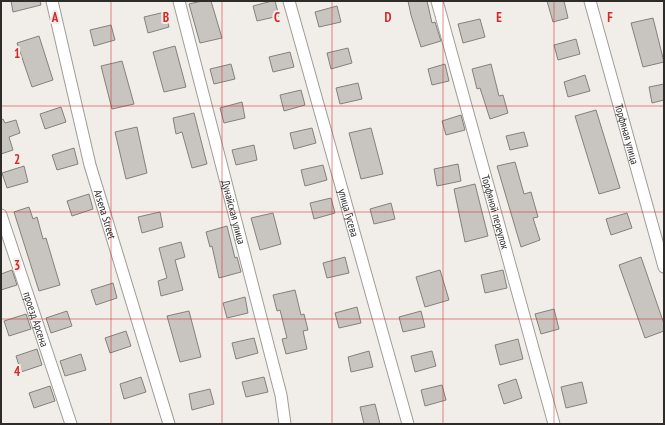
<svg xmlns="http://www.w3.org/2000/svg" width="665" height="425" font-family="'PT Sans Narrow',sans-serif">
<style>
.building{fill:#c8c5c0;stroke:#84817d}
.lines{fill:none;stroke-linecap:round;stroke-linejoin:round}
.minor-casing{stroke:#a09d99;stroke-width:13}
.minor{stroke:#fff;stroke-width:11}
.grid{fill:none;stroke:#d62828;stroke-width:1;stroke-opacity:0.55}
.labels{text-anchor:middle;dominant-baseline:central;stroke-width:4;stroke-linejoin:round;paint-order:stroke}
.street-label{font-size:11px;fill:#2d2c2a;stroke:#f1eee9}
.grid-label{font-size:13px;text-anchor:middle;font-weight:bold;fill:#d62828;stroke:#f1eee9;stroke-width:4;stroke-linejoin:round;paint-order:stroke}
</style>
<rect width="100%" height="100%" fill="#f1eee9"/>
<g class="building">
<polygon points="11,1 40,1 41,5 13,12"/>
<polygon points="202,1 211,1 222,38 200,43 189,4"/>
<polygon points="272,1 275,1 279,16 257,21 253,6"/>
<polygon points="408,1 427,1 432,23 435,22 441,41 421,47 411,15"/>
<polygon points="547,1 564,1 568,18 553,22"/>
<polygon points="337,6 341,22 319,27 315,12"/>
<polygon points="165,12 169,27 148,33 144,17"/>
<polygon points="653,18 664,62 643,67 631,23"/>
<polygon points="480,19 485,37 463,43 458,24"/>
<polygon points="111,25 115,40 94,46 90,30"/>
<polygon points="39,36 53,80 32,87 17,43"/>
<polygon points="576,39 580,54 558,60 554,45"/>
<polygon points="175,46 186,87 164,92 153,52"/>
<polygon points="348,48 352,63 331,69 327,53"/>
<polygon points="290,52 294,67 273,72 269,57"/>
<polygon points="122,61 134,104 112,109 101,66"/>
<polygon points="231,64 235,79 214,84 210,69"/>
<polygon points="445,64 449,81 432,85 428,69"/>
<polygon points="491,64 499,96 503,95 508,113 490,119 480,88 477,89 472,69"/>
<polygon points="585,75 590,91 568,97 564,82"/>
<polygon points="358,83 362,99 340,104 336,88"/>
<polygon points="664,84 664,100 652,103 649,87"/>
<polygon points="301,90 305,105 284,111 280,95"/>
<polygon points="242,102 245,118 224,123 220,108"/>
<polygon points="61,107 66,122 45,129 40,114"/>
<polygon points="596,110 620,188 599,194 575,116"/>
<polygon points="194,113 207,164 192,168 182,132 176,134 173,118"/>
<polygon points="461,115 465,130 446,135 442,121"/>
<polygon points="3,119 5,123 16,120 20,133 9,137 13,150 1,154 1,120"/>
<polygon points="137,127 147,173 126,179 115,132"/>
<polygon points="312,128 316,143 294,149 290,133"/>
<polygon points="371,128 383,174 361,179 349,133"/>
<polygon points="524,132 528,146 510,150 506,136"/>
<polygon points="254,145 257,160 236,165 232,150"/>
<polygon points="74,148 78,164 57,170 52,155"/>
<polygon points="515,162 524,194 531,192 538,217 533,218 540,240 521,247 497,166"/>
<polygon points="458,164 461,181 437,186 434,169"/>
<polygon points="323,165 327,180 305,186 301,170"/>
<polygon points="24,166 28,182 7,188 2,173"/>
<polygon points="475,184 488,236 465,242 454,189"/>
<polygon points="89,194 93,209 72,216 67,201"/>
<polygon points="331,198 335,213 314,219 310,203"/>
<polygon points="391,203 395,219 374,224 370,209"/>
<polygon points="29,207 33,219 37,217 43,239 46,238 60,285 39,291 14,212"/>
<polygon points="160,212 163,227 142,233 138,217"/>
<polygon points="273,213 281,244 260,250 251,218"/>
<polygon points="627,213 632,228 611,235 606,219"/>
<polygon points="227,226 235,258 237,257 241,272 219,278 212,246 210,247 206,232"/>
<polygon points="181,242 185,257 175,260 183,290 161,296 158,281 167,278 159,248"/>
<polygon points="345,257 349,273 327,278 323,263"/>
<polygon points="641,257 664,324 664,331 645,338 619,265"/>
<polygon points="12,270 17,285 1,290 1,274"/>
<polygon points="440,270 449,300 425,307 416,277"/>
<polygon points="503,270 507,288 485,293 481,275"/>
<polygon points="113,283 117,298 96,305 91,290"/>
<polygon points="295,290 301,315 304,314 308,330 303,331 307,349 286,354 282,339 287,338 280,310 277,311 273,295"/>
<polygon points="245,297 248,313 227,318 223,303"/>
<polygon points="357,307 361,323 339,328 335,313"/>
<polygon points="554,309 559,329 541,334 535,314"/>
<polygon points="67,311 72,326 51,333 46,318"/>
<polygon points="189,311 201,357 180,362 167,316"/>
<polygon points="421,311 425,327 403,332 399,317"/>
<polygon points="26,314 31,329 9,336 4,321"/>
<polygon points="126,331 131,346 110,353 105,338"/>
<polygon points="254,338 258,353 236,359 232,343"/>
<polygon points="518,339 523,359 500,365 495,345"/>
<polygon points="37,349 42,365 21,372 16,356"/>
<polygon points="369,351 373,367 351,372 348,357"/>
<polygon points="432,351 436,366 415,372 411,356"/>
<polygon points="81,354 86,370 65,376 60,361"/>
<polygon points="141,377 146,392 124,399 120,384"/>
<polygon points="264,377 268,392 246,397 242,382"/>
<polygon points="516,379 522,398 504,404 498,385"/>
<polygon points="582,382 587,403 566,408 561,387"/>
<polygon points="442,385 446,400 425,406 421,390"/>
<polygon points="50,386 55,401 34,408 29,393"/>
<polygon points="210,389 214,404 192,410 189,394"/>
<polygon points="375,404 380,424 364,424 360,407"/>
</g>
<g class="lines">
<defs>
<g id="minor">
<path id="s1" d="M52,1L90,165L169,424"/>
<path id="s2" d="M179,1L281,395L285,424"/>
<path id="s3" d="M289,1L408,424"/>
<path id="s4" d="M437,1L554,424"/>
<path id="s5" d="M590,1L664,267"/>
<path id="s6" d="M1,215L71,424"/>
</g>
</defs>
<use href="#minor" class="minor-casing"/>
<use href="#minor" class="minor"/>
</g>
<path class="grid" d="M111,1V424M222,1V424M332,1V424M443,1V424M554,1V424M1,106H664M1,212H664M1,319H664"/>
<g class="labels">
<g class="street-label">
<text stroke="none"><textPath href="#s5" startOffset="138">Торфяная улица</textPath></text>
<text stroke="none"><textPath href="#s2" startOffset="218">Дунайская улица</textPath></text>
<text stroke="none"><textPath href="#s3" startOffset="220">улица Гусева</textPath></text>
<text stroke="none"><textPath href="#s4" startOffset="219">Торфяной переулок</textPath></text>
<text stroke="none"><textPath href="#s1" startOffset="220">Arsena Street</textPath></text>
<text stroke="none"><textPath href="#s6" startOffset="110">проезд Арсена</textPath></text>
</g>
</g>
<g class="grid-label">
<text x="55" y="22">A</text>
<text x="166" y="22">B</text>
<text x="277" y="22">C</text>
<text x="388" y="22">D</text>
<text x="499" y="22">E</text>
<text x="610" y="22">F</text>
<text x="17" y="58">1</text>
<text x="17" y="164">2</text>
<text x="17" y="270">3</text>
<text x="17" y="376">4</text>
</g>
<rect width="665" height="425" fill="none" stroke="#2d2c2a" stroke-width="4"/>
</svg>
